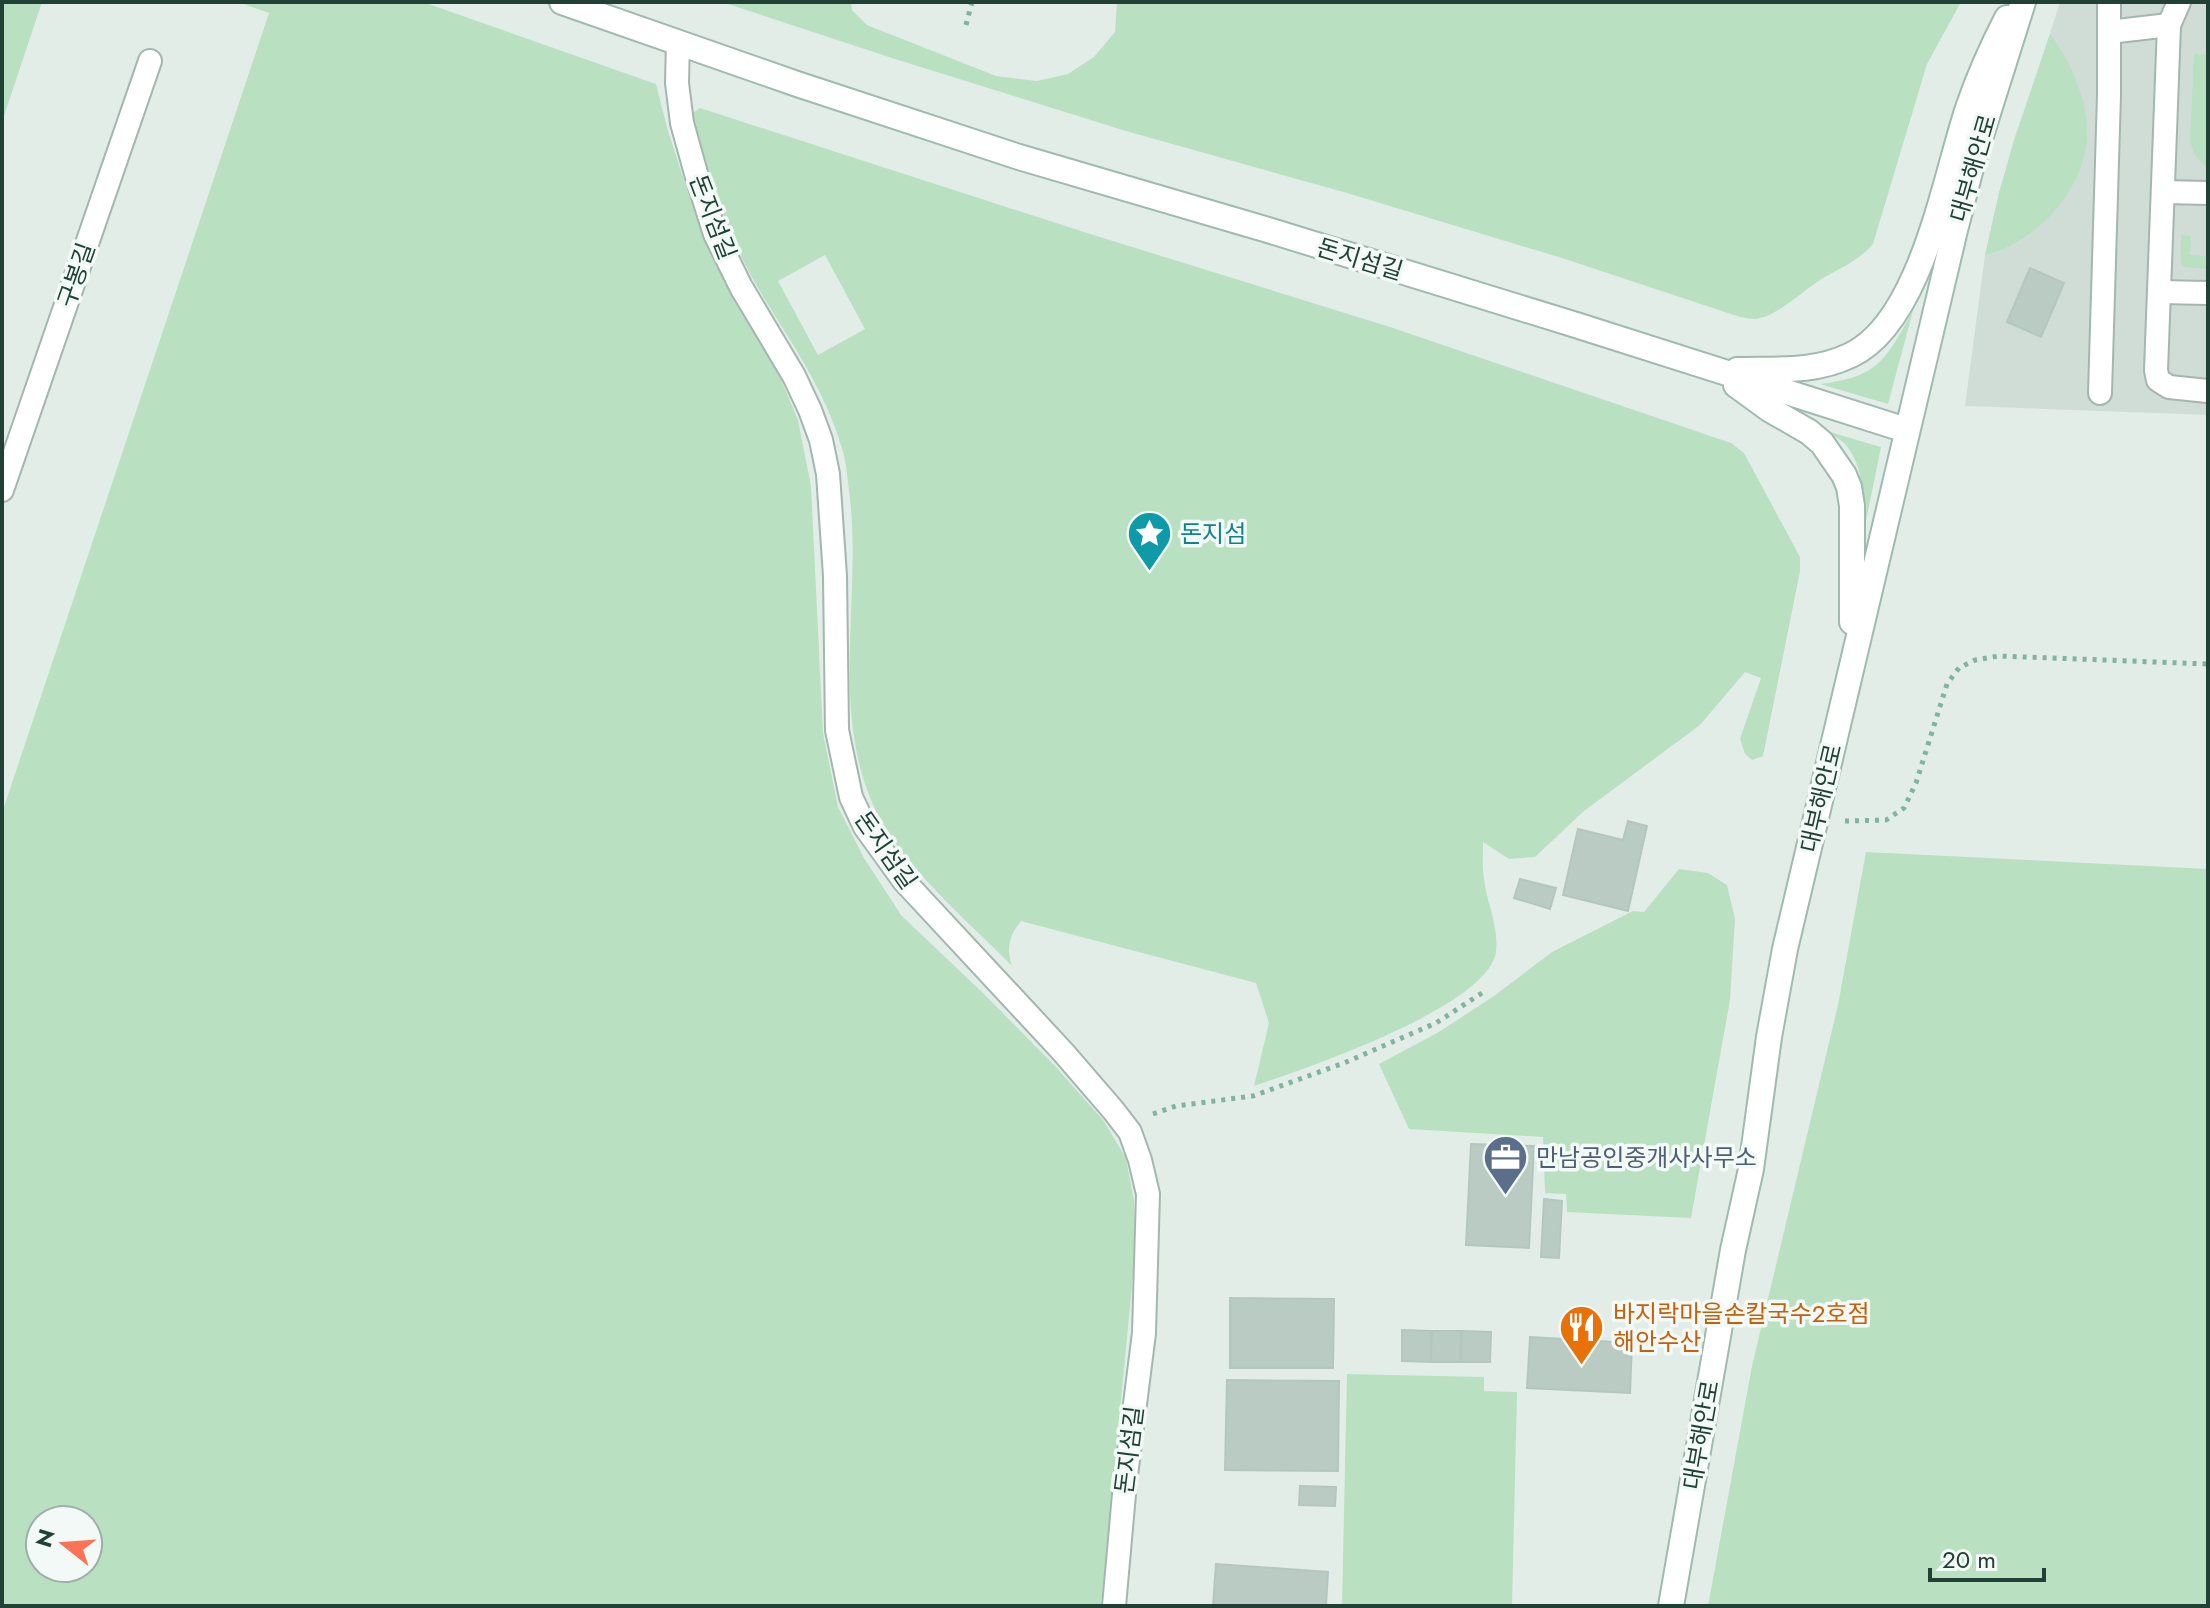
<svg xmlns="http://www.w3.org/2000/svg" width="2210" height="1608" font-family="Jost,'Noto Sans KR',sans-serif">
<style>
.built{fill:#d0ddd7}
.green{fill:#bae0c2;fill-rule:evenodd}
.building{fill:#bacbc3;stroke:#b4c7be;stroke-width:2}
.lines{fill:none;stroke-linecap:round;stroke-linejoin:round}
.lane-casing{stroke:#a4b6af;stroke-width:26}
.secondary-casing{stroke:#a0baaf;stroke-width:28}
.path{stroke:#81b3a0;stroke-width:5;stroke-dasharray:4 6;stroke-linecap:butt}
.lane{stroke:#fff;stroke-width:22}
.secondary{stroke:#fff;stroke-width:24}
.labels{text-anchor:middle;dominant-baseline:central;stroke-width:7;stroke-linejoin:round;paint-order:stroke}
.street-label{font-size:24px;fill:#214036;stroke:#f3f9f6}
.culture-label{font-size:24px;fill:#0d838f;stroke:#f3f9f6;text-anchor:start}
.service-label{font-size:24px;fill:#4e5e75;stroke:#f3f9f6;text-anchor:start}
.food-label{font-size:24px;fill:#c56008;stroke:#f3f9f6;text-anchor:start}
</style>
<rect width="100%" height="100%" fill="#e2ede8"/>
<polygon class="built" points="2060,2 2208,2 2208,415 1965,406 1985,255 1999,193"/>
<g class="green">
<polygon points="2,2 42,2 2,122"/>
<path d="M238,2H423L656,84L668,131L698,223L739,309L777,370L798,420L811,486L823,733L838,807L864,858L901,915L984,994L1055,1066L1103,1120L1126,1158L1134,1201L1135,1255L1101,1606H2V813L269,13ZM40,1520H88V1568H40Z"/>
<path d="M722,2H851L852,10L867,25L996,76L1037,81L1068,74L1094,57L1115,32L1117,2H1961L1927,64L1873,244C1859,261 1838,269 1820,280C1803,291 1779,314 1760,318C1753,320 1747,318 1740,317L1565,259L1347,193L1126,131L895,59Z"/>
<path d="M2050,34C2070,59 2087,99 2087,131C2088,187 2038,242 1985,255L1999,193L2014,140Z"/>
<path d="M2194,54L2208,55V168C2197,161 2193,153 2190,141Z"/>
<path d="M700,108L1084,232L1390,327L1731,443L1744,453L1800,557V571L1763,756L1752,760L1745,754L1740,739L1761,678L1745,672L1700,725L1584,811L1535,857L1509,859L1483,842C1483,854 1482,867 1484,879C1487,904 1499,926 1496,952C1488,1007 1304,1069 1254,1086L1269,1023L1256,983L1021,921C1009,936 1006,947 1012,966C969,922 899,863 874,807C829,707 863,595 849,490C847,476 846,461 842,448C825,390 792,344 761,293C740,258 725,221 710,183C702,163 691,136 693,113ZM825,255L865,329L818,355L778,281Z"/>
<polygon points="2181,235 2191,236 2190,255 2208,256 2208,269 2184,267 2181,262"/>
<path d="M1913,311L1888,404L1820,384C1879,377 1885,360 1913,311Z"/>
<path d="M1823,430L1881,447L1864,531C1864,502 1865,467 1845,444C1839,438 1830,434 1823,430Z"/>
<polygon points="1866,852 2208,869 2208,1606 1708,1606 1752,1366 1838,1005"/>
<polygon points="1679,869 1708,873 1727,885 1735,919 1730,1000 1691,1218 1567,1212 1566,1194 1545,1193 1543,1137 1409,1129 1379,1064 1439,1032 1494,996 1552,952 1633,911 1644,912"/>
<polygon points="1347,1374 1484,1377 1484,1391 1517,1392 1512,1606 1342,1606"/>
</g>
<g class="building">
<polygon points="2030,268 2064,283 2041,337 2007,322"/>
<polygon points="1628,821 1647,826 1628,911 1563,895 1578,829 1623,840"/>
<polygon points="1520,879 1556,888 1550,909 1514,898"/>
<polygon points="1471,1144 1534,1146 1529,1248 1466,1245"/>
<polygon points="1544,1199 1562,1201 1559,1258 1541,1257"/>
<polygon points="1230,1298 1334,1299 1333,1368 1230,1368"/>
<polygon points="1402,1330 1431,1331 1431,1362 1402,1361"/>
<polygon points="1432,1331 1461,1331 1461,1362 1431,1362"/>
<polygon points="1462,1331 1491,1332 1490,1362 1461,1362"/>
<polygon points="1530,1337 1632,1343 1630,1393 1527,1388"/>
<polygon points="1227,1380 1339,1381 1338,1471 1225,1470"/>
<polygon points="1300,1486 1336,1487 1335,1506 1299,1505"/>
<polygon points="1216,1564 1328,1572 1326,1606 1213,1606"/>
</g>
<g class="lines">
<defs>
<g id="lane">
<polyline points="2179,2 2169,25 2156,370 2158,380 2169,387 2208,391"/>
<polyline points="2109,32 2169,25"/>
<polyline points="678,42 677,83 682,123 697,177 715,234 741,287 794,376 810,410 821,440 828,474 835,576 837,730 851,797 865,827 904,881 1063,1052 1113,1110 1130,1132 1140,1160 1148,1194 1144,1333 1125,1483 1114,1606"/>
<polyline points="2163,192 2208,193"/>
<polyline points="2159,292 2208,293"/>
<polyline points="2100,393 2109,95 2109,2"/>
<polyline points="2,490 150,61"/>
</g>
<g id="secondary">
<polyline points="562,2 797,84 1019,157 1268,230 1576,325 1906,430"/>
<path d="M1737,370C1776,369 1814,373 1851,355C1921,322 1945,177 1968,108C1979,76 1992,47 2007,18"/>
<polyline points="1736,385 1769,409 1809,432 1822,443 1844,475 1849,487 1852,506 1852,622"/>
<polyline points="1671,1606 1733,1250 1751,1169 1769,1037 1785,949 1955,230 1972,164 2023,2"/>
</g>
</defs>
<use href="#lane" class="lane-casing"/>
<use href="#secondary" class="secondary-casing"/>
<g class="path">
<polyline points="966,25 972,2"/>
<polyline points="1845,821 1886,820 1904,808 1916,783 1947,684 1959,668 1975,660 1999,656 2208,664"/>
<polyline points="1153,1114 1176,1106 1253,1096 1344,1063 1436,1023 1482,993"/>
</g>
<use href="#lane" class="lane"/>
<use href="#secondary" class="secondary"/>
</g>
<defs>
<symbol id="sight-pin" viewBox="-11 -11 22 30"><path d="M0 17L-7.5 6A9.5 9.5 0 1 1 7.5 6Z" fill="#0f9aa8" stroke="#f3f9f6"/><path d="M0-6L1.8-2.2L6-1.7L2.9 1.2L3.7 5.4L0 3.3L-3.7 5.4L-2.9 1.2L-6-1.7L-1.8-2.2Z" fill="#fff"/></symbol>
<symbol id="office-pin" viewBox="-11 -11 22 30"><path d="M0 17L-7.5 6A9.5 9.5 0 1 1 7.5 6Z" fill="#5c6f8a" stroke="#f3f9f6"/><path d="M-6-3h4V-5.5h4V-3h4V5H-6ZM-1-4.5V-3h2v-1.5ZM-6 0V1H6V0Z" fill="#fff"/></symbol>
<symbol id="restaurant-pin" viewBox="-11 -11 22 30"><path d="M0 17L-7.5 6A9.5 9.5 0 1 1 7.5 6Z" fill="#e8710a" stroke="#f3f9f6"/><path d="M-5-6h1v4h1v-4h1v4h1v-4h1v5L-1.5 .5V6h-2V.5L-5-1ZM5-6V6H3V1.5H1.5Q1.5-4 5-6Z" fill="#fff"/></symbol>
</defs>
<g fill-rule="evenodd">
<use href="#sight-pin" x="1124" y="508" width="51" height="69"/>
<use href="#office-pin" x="1480" y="1132" width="51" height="69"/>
<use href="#restaurant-pin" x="1556" y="1302" width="51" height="69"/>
</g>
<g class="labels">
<g class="street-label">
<text transform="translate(1973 168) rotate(-74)">대부해안로</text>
<text transform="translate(713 217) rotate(69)">돈지섬길</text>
<text transform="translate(1360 259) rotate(17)">돈지섬길</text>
<text transform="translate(76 275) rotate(-71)">구봉길</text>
<text transform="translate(1821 798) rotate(-77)">대부해안로</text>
<text transform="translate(886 850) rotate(55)">돈지섬길</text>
<text transform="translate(1701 1435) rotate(-80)">대부해안로</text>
<text transform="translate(1129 1450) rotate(-83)">돈지섬길</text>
</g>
<g class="culture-label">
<text x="1180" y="533">돈지섬</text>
</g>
<g class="service-label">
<text x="1536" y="1157">만남공인중개사사무소</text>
</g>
<g class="food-label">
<text x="1613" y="1313">바지락마을손칼국수2호점<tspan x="1613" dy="28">해안수산</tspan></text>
</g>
</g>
<rect width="2210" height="1608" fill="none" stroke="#214036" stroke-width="8"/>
<g transform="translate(64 1544) rotate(287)"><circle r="38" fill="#f3f9f6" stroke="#9fafa9" stroke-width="2"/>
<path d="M0-6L14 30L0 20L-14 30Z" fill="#fa7353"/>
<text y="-12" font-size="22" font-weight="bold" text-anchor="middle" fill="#214036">N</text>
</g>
<path d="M1930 1568v12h114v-12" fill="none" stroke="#214036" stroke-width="4"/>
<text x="1942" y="1568" font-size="24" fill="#214036" stroke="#f3f9f6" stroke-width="6" paint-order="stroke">20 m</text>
</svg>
